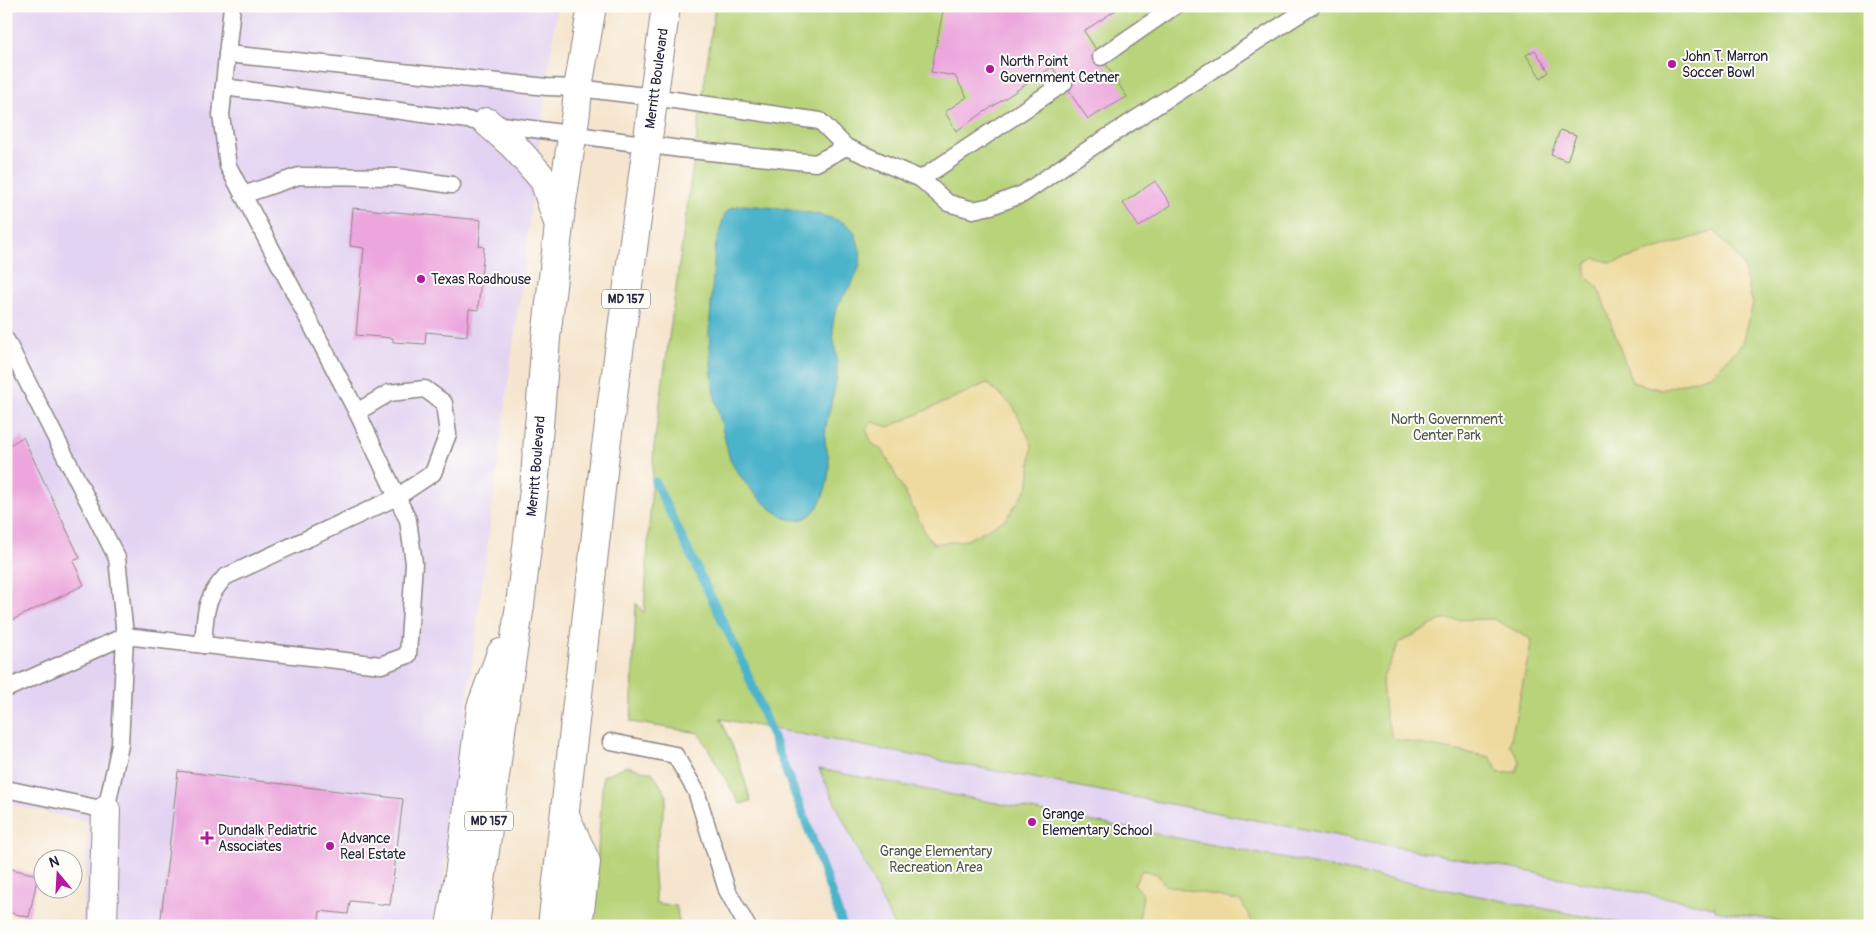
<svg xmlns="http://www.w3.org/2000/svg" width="1876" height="932" font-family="Pangolin,sans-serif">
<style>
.built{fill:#e3d3f2}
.green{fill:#b8d379;stroke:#6d7a5a}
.sand{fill:#eeda9e;stroke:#887e6c}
.water{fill:#4bb4ca;stroke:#366b82}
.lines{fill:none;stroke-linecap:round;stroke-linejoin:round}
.stream{stroke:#4bb4ca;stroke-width:9}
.building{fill:#eca6dd}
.lane-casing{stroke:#8c8484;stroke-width:19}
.street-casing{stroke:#8c8484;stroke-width:30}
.primary-casing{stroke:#8c8484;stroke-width:30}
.lane{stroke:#fff;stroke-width:16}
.street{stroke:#fff;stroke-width:28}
.primary{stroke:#fff;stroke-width:28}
.poi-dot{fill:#b5179e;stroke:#fdfcf7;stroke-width:2}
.labels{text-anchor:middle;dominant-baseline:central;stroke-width:4;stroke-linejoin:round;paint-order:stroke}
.shield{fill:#fdfcf7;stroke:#646373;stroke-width:1}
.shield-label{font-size:12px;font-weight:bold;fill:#22223b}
.poi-label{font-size:14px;fill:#22223b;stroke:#fdfcf7;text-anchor:start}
.street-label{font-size:14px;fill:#22223b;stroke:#fdfcf7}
.park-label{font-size:14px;fill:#4f574e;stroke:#fdfcf7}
</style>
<rect width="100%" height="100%" fill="#fdfcf7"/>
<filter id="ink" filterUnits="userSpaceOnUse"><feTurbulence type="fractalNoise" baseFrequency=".02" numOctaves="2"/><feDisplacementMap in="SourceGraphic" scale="10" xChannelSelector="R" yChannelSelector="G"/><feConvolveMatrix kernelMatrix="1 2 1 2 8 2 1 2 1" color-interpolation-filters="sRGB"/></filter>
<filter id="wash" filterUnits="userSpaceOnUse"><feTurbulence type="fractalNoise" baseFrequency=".0096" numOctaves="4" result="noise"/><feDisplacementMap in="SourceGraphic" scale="20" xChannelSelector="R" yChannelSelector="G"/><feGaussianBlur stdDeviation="1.12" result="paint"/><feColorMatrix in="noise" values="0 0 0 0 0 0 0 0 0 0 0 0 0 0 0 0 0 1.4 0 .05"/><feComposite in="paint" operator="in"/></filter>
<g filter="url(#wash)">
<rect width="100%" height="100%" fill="#f6e5ce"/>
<g class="built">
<polygon points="6,6 557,6 438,926 82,926 88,822 6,804"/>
<polygon points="766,728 1817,926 842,926"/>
</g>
<g class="green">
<polygon points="715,6 1870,6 1870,926 1805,926 1715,910 1715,907 721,719 739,762 751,801 740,804 699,733 631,722 636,603 644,613 654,446"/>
<polygon points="626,766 653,773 667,796 653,864 656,903 676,906 680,926 593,926 603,776"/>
<polygon points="819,769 1634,926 894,926"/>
</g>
<g class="sand">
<polygon points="1715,231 1742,263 1753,304 1743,343 1711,375 1661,390 1632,382 1598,287 1586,277 1586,264 1595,258 1612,263"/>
<polygon points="987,383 1013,406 1032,444 1029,485 1006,519 967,540 934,544 928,537 883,451 872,443 866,429 872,422 889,427"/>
<polygon points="1494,619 1532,640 1510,744 1520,762 1516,772 1499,773 1490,757 1393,739 1385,715 1382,680 1399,643 1441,620"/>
<polygon points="1142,870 1157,874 1165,885 1241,901 1254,926 1138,926 1143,895 1134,884"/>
</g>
<path class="water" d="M743,205C766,207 838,212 852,229C855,232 856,238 858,243C870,277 836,292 833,323C832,337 837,353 837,368C837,392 825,415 825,439C825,446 829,454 829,461C830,486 817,532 784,517C764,507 741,480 730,460L713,389L709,333L715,248L724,216L730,208Z"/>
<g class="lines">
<polyline class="stream" points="655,482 744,665 805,819 843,926"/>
</g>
<g id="blocks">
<g class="building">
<polygon points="944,6 1122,6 1084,31 1127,97 1088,119 1052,67 956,131 945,112 967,97 955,76 931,72"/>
<polygon points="1535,50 1549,72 1541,78 1526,55"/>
<polygon points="1560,130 1576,135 1567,161 1551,155"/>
<polygon points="1155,181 1171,205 1139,227 1123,203"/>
<polygon points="353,208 481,220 479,246 484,247 478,310 469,309 467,336 426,332 425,344 393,342 393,338 356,335 364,248 350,246"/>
<polygon points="23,437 80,558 73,561 84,585 6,623 6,447"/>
<polygon points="178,771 403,799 390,905 350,901 348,914 320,911 318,926 160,926"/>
<polygon points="6,868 38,875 29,917 6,912"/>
</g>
</g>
</g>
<g filter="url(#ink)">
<use href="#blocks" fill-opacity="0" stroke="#8c8484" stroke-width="1"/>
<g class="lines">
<defs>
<g id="lane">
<polyline points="227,54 547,87 578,88 653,97 820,121 846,147 921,179 948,203 973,210 991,206 1023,194 1075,158 1312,6"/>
<polyline points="1101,57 1175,6"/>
<polyline points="224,87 680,149 816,163 846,147"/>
<polyline points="921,179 1064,83"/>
<polyline points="243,195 299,176 397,177 452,185"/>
<polyline points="6,340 117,558 125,636 120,745 106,810 6,789"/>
<path d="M203,645C206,614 203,601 225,577L397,497L433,473L448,434L444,403L425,389L389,393L357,412"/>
<polyline points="6,689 125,636 381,665 408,655 414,563 408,520 357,412 228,166 221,115 232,6"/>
<polyline points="611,742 675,755 696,791 727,890 747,926"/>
</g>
<polyline id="street" points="103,926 106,810"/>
<g id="primary">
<polyline points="487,122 514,146 544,180 557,220"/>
<polyline points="565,815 586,862 578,926"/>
<polyline points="450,926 459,875 481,707 501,653"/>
<path id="s1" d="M475,926L503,716L520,605L534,489L546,338L561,208L576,112L578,88L592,6"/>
<path id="s2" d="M552,926L605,454L666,6"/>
</g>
</defs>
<use href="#lane" class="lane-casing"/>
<use href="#street" class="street-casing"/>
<use href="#primary" class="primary-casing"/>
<use href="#lane" class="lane"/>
<use href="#street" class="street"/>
<use href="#primary" class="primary"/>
</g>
</g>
<g class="poi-dot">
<circle cx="1672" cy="64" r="5"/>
<circle cx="990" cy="69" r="5"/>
<circle cx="421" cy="279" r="5"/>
<circle cx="1032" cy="822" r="5"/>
<path d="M204.5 830.5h5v5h5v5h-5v5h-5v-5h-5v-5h5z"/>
<circle cx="330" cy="846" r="5"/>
</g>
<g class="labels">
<g class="shield">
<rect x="602" y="289.5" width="48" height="19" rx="4"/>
<rect x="465" y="811.5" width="48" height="19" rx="4"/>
</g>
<g class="shield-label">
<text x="626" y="299">MD 157</text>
<text x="489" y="821">MD 157</text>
</g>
<g class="poi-label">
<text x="1682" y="56">John T. Marron<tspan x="1682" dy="16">Soccer Bowl</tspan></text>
<text x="1000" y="61">North Point<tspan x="1000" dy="16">Government Cetner</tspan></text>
<text x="431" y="279">Texas Roadhouse</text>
<text x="1042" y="814">Grange<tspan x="1042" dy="16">Elementary School</tspan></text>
<text x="218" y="830">Dundalk Pediatric<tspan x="218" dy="16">Associates</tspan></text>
<text x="340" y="838">Advance<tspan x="340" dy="16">Real Estate</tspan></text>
</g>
<g class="street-label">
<text stroke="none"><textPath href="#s2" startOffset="854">Merritt Boulevard</textPath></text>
<text stroke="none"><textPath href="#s1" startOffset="464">Merritt Boulevard</textPath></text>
</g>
<g class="park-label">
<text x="1447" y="419">North Government<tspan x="1447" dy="16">Center Park</tspan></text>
<text x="936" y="851">Grange Elementary<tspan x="936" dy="16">Recreation Area</tspan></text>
</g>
</g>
<rect width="1876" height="932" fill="none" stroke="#fdfcf7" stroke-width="25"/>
<g transform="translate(58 874) rotate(342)"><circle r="24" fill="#fdfcf7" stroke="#a5a5ac"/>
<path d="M0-4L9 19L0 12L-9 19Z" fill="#b5179e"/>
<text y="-8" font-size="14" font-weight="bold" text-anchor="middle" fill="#22223b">N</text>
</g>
</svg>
